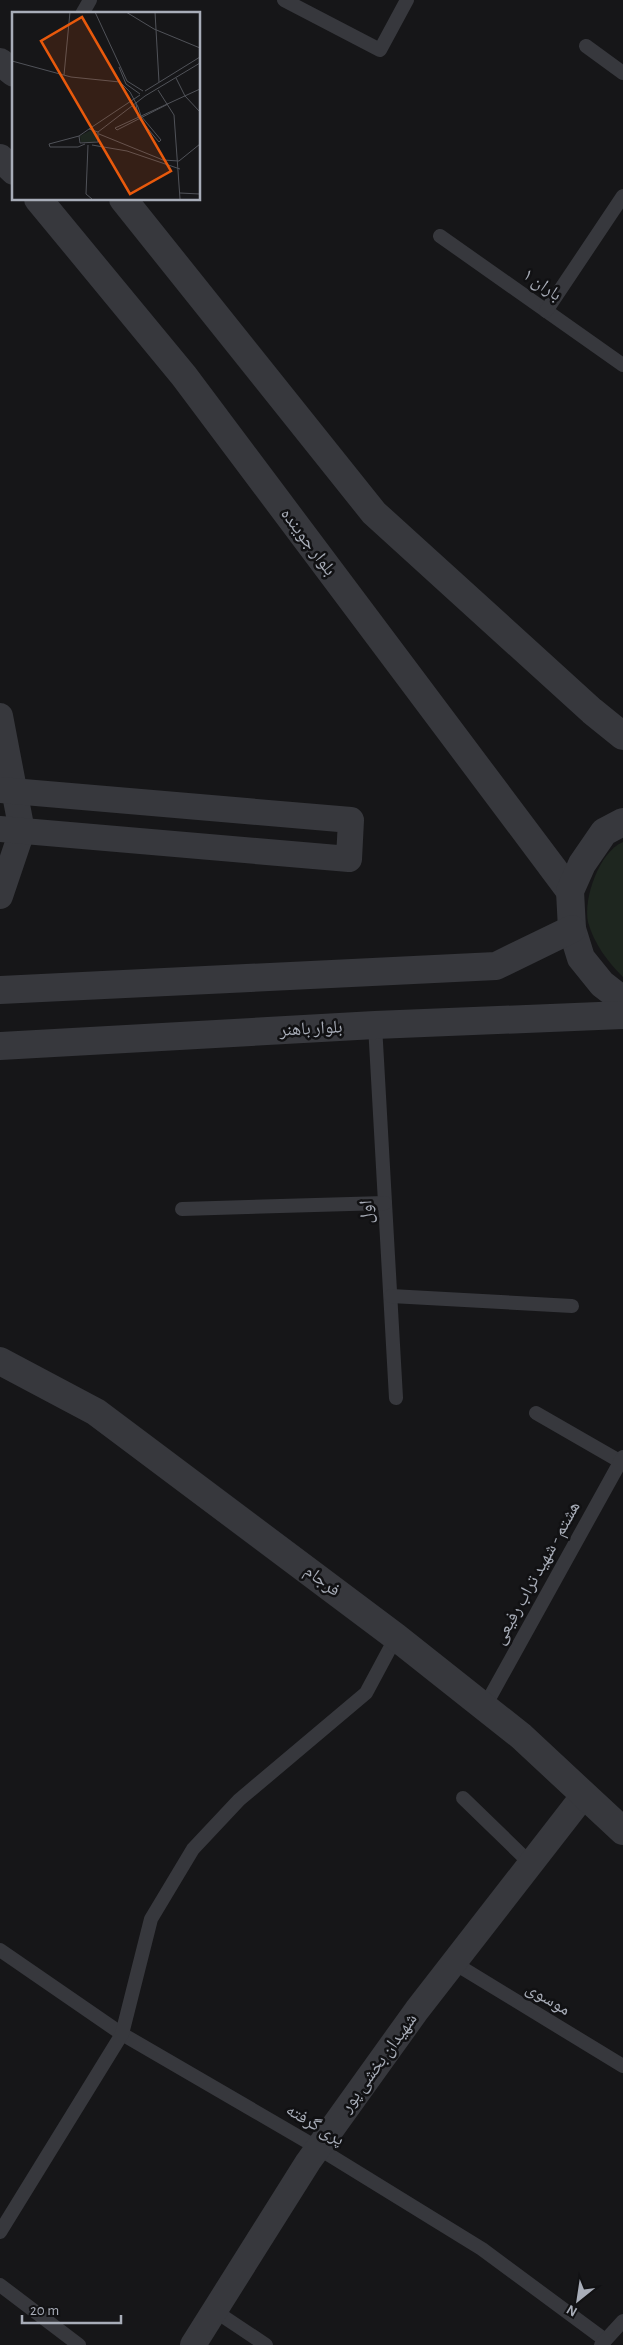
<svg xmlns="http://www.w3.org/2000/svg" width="623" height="2345" font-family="'Alegreya Sans','Noto Naskh Arabic',sans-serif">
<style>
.green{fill:#1e261f}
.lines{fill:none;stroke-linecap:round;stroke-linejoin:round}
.service{stroke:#37383d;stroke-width:14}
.minor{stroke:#37383d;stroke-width:26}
.tertiary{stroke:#37383d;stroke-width:28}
.labels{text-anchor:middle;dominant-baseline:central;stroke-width:5;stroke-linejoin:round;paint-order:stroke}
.street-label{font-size:18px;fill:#a8adb8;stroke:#111113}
.inset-road{fill:none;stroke:#505258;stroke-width:1}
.view{fill:#e8590c;fill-opacity:0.15;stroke:#e8590c;stroke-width:2.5}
.inset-edge{fill:none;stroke:#a8adb8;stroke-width:2.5}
</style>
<rect width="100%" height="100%" fill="#161618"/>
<path class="green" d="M623,842V977C608,962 594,944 588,922C583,899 599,852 623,842Z"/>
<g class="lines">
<g class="service">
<polyline points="284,0 380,50 407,0"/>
<polyline points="82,14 90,0"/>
<polyline points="586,46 623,73"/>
<polyline points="440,236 623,365"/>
<polyline points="546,311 623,196"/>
<polyline points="375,1025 396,1398"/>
<polyline points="182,1209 385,1203"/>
<polyline points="391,1296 572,1306"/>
<polyline points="536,1413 621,1462"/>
<polyline points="485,1706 623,1457"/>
<polyline points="463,1798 531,1864"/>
<polyline points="0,1950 122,2034 318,2148 482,2249 605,2340"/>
<polyline points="454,1963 623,2066"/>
<polyline points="0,2232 122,2034 151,1919 193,1849 239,1800 366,1693 396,1637"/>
<polyline points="0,2285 79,2345"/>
<polyline points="215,2311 266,2345"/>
<polyline points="601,2345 623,2321"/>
</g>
<g class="minor">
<polyline points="0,716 22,831 0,896"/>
<polyline points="0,790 351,820 349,859 0,829"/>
<polyline points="193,2345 308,2162 417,2010 584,1795"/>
</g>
<g class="tertiary">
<polyline points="0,62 14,73"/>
<polyline points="0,158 14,171"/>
<polyline points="38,199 184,376 570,891"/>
<polyline points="123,199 374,513 592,711 623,736"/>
<polyline points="623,822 604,832 582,864 570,891 572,929 581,958 602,984 623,1000"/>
<polyline points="0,990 496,966 572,929"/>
<polyline points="0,1046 375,1025 623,1015"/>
<polyline points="0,1361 96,1412 396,1637 521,1736 623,1831"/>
</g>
</g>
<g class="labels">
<g class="street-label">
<text transform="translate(542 285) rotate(35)">باران ۱</text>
<text transform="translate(308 542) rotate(53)">بلوار جوینده</text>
<text transform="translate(311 1029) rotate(-3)">بلوار باهنر</text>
<text transform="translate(367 1212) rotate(-93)">اول</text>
<text transform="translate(537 1573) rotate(-61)">هشتم - شهید تراب رفیعی</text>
<text transform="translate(322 1581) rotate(37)">فرجام</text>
<text transform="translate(548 1999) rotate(31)">موسوی</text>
<text transform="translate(379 2063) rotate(-54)">شهیدان بخشی پور</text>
<text transform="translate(315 2125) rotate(31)">پری گرفته</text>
</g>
</g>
<g transform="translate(12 12)">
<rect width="188" height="188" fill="#161618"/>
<path d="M79,118L85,121L86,127L83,130H69L68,124Z" fill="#1e261f"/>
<path class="inset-road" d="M83,0L115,69L131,79M114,0L142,17L188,36M143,0L147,70M0,49L59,65L108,70L118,80L126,95L129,104L149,128L147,130L126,105L124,92M107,55L114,72L128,82M52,63L58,0M164,66L173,84L188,100M146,78L162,103L168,187M133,79L188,45M156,92L105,118L103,116L188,77M77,117L128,83M77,117L86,120V130L68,131L67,124ZM86,120L133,84L188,51M87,122L151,148L167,149M67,124L37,132L38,135H66L73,132M76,133L74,182L80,187M80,133L115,139L168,157M167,149L188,132M168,181L188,182"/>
<path class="view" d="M70,5L159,159L118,182L29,29Z"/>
<rect width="188" height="188" class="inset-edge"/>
</g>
<g transform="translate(578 2300) rotate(210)" stroke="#111113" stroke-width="4" paint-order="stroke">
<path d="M0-4L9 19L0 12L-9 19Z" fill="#a8adb8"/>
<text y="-8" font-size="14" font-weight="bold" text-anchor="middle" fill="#a8adb8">N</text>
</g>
<path d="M22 2315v8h99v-8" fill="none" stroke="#a8adb8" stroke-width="2.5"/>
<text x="30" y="2315" font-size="15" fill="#a8adb8" stroke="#111113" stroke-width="4" paint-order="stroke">20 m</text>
</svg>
